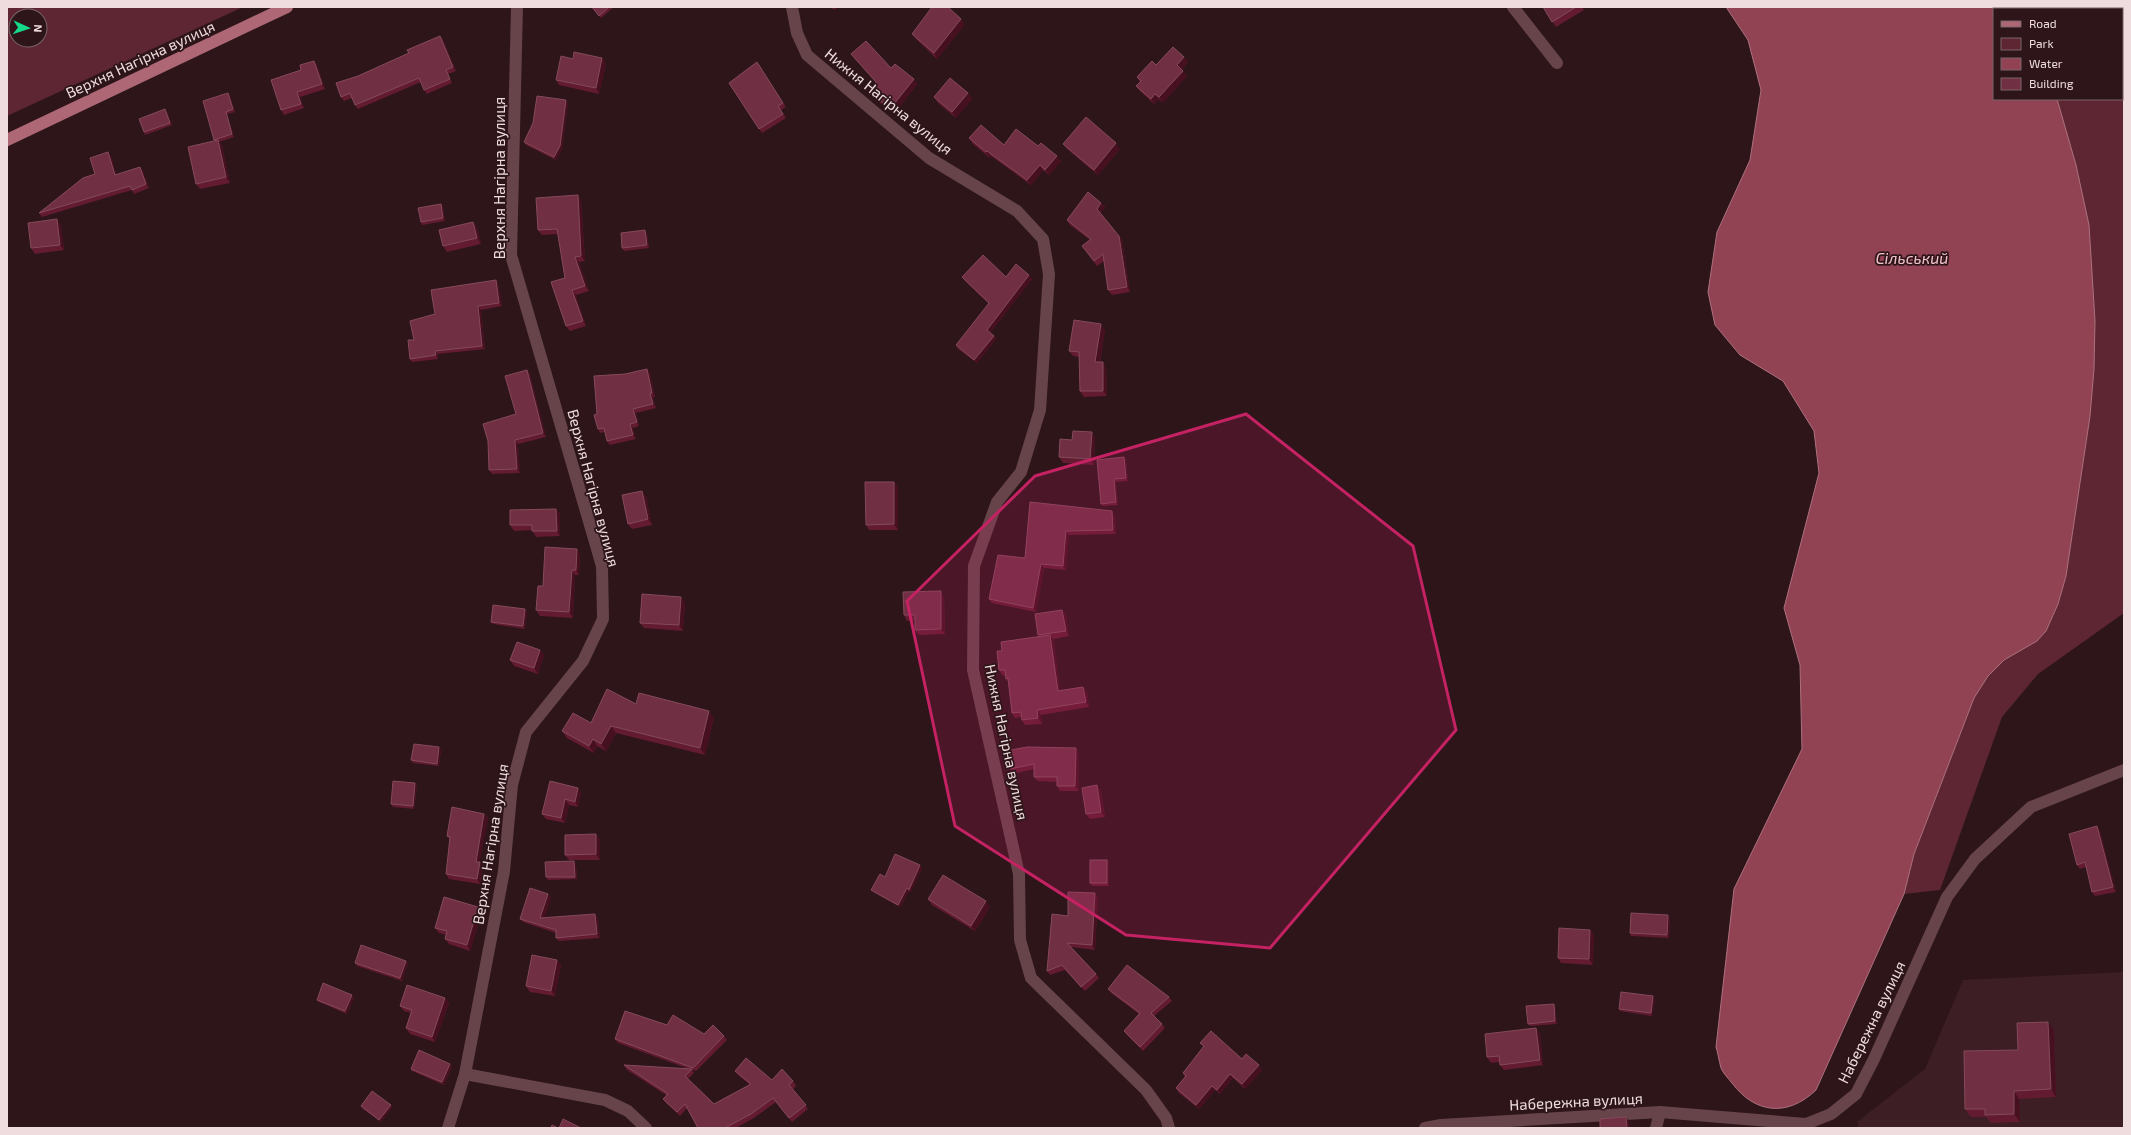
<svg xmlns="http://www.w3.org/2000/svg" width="2131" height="1135" font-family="'Exo 2',sans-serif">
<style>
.built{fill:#3d1e25}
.green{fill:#5e2633;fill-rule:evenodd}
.water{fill:#914354;stroke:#ad717e}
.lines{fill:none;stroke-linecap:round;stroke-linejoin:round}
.minor{stroke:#66444a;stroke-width:12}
.major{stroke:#ae6875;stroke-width:12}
.wall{fill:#621b31}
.shaded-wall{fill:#461020}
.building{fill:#712f44;stroke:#844a5c}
.marked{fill:#c42262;fill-opacity:0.2;stroke:#c42262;stroke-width:3;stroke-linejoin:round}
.labels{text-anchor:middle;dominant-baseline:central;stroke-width:3.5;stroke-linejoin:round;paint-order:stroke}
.street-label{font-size:15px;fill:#eedcdf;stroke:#2d151a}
.water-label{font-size:16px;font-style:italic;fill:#f1c2c9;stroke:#2d151a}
</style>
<rect width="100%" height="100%" fill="#2d151a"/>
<polygon class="built" points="2124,972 2124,1128 1858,1128 1858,1121 1925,1069 1963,980"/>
<g class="green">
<path d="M7,7H243L7,116ZM16,16H40V40H16Z"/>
<polygon points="2007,7 2124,7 2124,613 2038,674 2002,717 1940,890 1904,894 1914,854 1974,698 1988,676 2043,99 2122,99 2122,9 2008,9"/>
</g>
<path class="water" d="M1726,7H2027V9H1994V99H2057L2076,165L2089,225L2095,321L2094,369L2090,416L2066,576L2058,604L2046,631L2037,641L2004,660L1988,676L1974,698L1914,854L1904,894L1816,1090C1788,1117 1755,1114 1732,1083C1728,1078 1723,1073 1721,1068C1719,1061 1718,1053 1716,1047L1734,889L1802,749L1800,665L1784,608L1819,473L1814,431L1783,381L1740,355L1715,325L1708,292L1717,232L1750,160L1761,90L1748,40Z"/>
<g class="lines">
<g class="minor">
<polyline points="792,7 797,33 807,55 929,158 1017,211 1043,239 1049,274 1040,410 1021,472 997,502 974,566 973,670 1019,874 1020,940 1031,978 1146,1090 1166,1118 1169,1128"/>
<polyline points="1513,7 1557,63"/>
<polyline points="465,1074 605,1100 628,1111 646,1128"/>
<polyline points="448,1128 465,1074 504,871 512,785 526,732 583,661 603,619 602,566 511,255 517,7"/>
<polyline points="1425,1128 1441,1125 1660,1112 1806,1124 1831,1114 1856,1094 1874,1059 1947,897 1975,859 2031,807 2124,770"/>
<polyline points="1656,1128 1660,1112"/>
</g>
<g class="major">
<polyline points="2099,7 2099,9"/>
<polyline points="2122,79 2124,85"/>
<polyline points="7,140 287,7"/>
</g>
</g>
<g class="wall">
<polygon points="591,7 614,7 601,18"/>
<polygon points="828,7 837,7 836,10"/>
<polygon points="1543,7 1582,7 1584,10 1556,27"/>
<polygon points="965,24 937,59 916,39 912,34"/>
<polygon points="440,36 443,40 456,71 448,74 452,83 427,94 424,90 421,82 358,109 355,105 352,98 344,101 341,97 358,76 409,53"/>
<polygon points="851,54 891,68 914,79 917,84 894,114 872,96 869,91 876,82 855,59"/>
<polygon points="1184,57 1188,62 1182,70 1187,76 1163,103 1159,99 1154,104 1140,91 1136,86 1140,82 1137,77 1156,65"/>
<polygon points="602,58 606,64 599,94 559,85 556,80 573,59"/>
<polygon points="314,61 317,65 325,89 300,97 304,108 284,115 281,110 301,70"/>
<polygon points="757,62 786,107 781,110 786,118 762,133 729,83"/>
<polygon points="968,93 972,99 956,118 938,103 934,97"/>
<polygon points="230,96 235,112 227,114 234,137 219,142 222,145 230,183 200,189 196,184 214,141 214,140"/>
<polygon points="568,103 562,149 556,160 526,145 524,142"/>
<polygon points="165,109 167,112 172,125 145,135 144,132"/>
<polygon points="969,138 1004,145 1038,146 1061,161 1049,175 1043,170 1031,185 991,156 990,158 973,144"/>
<polygon points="1063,144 1120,149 1098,175 1067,149"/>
<polygon points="111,156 116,175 143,171 149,188 134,194 132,190 42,217 39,213 95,174"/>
<polygon points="581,200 585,261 579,262 589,291 576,295 586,326 570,331 566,326 565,278 558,234 542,235 538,230"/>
<polygon points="1101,203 1105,207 1100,213 1122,240 1130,292 1112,295 1108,290 1104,261 1097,266 1082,246 1090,240 1070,225 1067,220"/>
<polygon points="441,204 443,207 445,221 422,225 421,222"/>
<polygon points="61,225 64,250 35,254 31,248"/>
<polygon points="477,227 481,244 447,252 443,246"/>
<polygon points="647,233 649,248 624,251 622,248"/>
<polygon points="1029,275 1032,279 990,333 994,336 996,339 977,363 958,349 956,345 989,304 965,281 962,277 1006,277"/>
<polygon points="496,280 498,283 502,306 481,310 485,349 438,354 438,359 412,362 410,359 414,340 435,314"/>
<polygon points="1105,330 1100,362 1106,368 1107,396 1084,397 1080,391 1079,357 1073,356 1069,351"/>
<polygon points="647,369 650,373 655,397 653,397 656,408 636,413 639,426 633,428 636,439 610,445 607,441 605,432 600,433 598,429 597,414 625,374"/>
<polygon points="527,370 530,374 546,437 518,444 520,473 492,474 489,470 516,414"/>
<polygon points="1092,432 1095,438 1094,465 1063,463 1059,457 1072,440"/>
<polygon points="1124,457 1126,460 1128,481 1116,482 1118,505 1103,506 1101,504"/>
<polygon points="894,482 898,487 898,530 869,530 866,525"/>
<polygon points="646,496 652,525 632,529 628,524"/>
<polygon points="1030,502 1115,515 1116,534 1069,535 1066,570 1044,568 1036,612 992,603 989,599 1025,558"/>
<polygon points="556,509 560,514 560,536 536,537 532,530 514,531 510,525"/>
<polygon points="580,554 579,575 575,575 573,618 540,616 536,610 543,586"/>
<polygon points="944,597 945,634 919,635 915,630 915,620 907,621 904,615"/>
<polygon points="685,602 683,631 644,628 640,623"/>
<polygon points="525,609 527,612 525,629 493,624 491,622"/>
<polygon points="1066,615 1069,636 1053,639 1060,690 1083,687 1087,692 1089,707 1041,715 1042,724 1025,725 1022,720 1022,717 1015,718 1012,713 1008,682 1006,679 1006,675 1003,676 999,670 1039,636 1038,635"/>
<polygon points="540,650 544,655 538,674 514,666 510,660"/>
<polygon points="636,704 714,718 705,755 616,733 606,751 597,746 594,753 567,738 562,731 591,723"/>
<polygon points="441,750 439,766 413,763 411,760"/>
<polygon points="1079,753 1079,791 1060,791 1057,786 1057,782 1038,781 1034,777 1034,769 1013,774 1010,769"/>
<polygon points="415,783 417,786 414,809 393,807 391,804"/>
<polygon points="578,788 581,793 578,807 569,805 565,823 546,819 542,814"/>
<polygon points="1101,791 1105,817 1090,819 1086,814"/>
<polygon points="484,814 488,818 479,862 483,867 480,884 449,879 446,874 450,840 447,836"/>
<polygon points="2097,826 2100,831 2116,892 2095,896 2092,892 2086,867 2080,869 2077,865"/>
<polygon points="596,834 600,840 600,860 569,860 565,855"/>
<polygon points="1107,860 1109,862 1109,886 1092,886 1090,883"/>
<polygon points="574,861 576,864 577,879 548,880 546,877"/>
<polygon points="922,868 911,892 909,891 900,907 873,892 871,890 885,877"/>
<polygon points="548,894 551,898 544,918 598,918 600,938 559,941 556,938 556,933 523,922 520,919"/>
<polygon points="1098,898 1095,950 1071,947 1096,974 1099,978 1085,991 1065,970 1050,975 1047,971 1068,916"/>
<polygon points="928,899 990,907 975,931 932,905"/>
<polygon points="482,913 470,951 449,944 445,939 446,935 439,933 435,928"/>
<polygon points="1670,918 1669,938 1631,936 1630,933"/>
<polygon points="1590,930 1594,935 1593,965 1561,963 1558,958"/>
<polygon points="557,960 561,965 555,996 530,992 526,986"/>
<polygon points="406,961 408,963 402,981 357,966 355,963"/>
<polygon points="1108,989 1169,997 1172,1001 1154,1016 1162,1024 1165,1028 1143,1051 1126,1034 1124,1031 1139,1014 1111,993"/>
<polygon points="354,998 347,1014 319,1002 317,1000"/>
<polygon points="445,998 449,1003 435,1042 410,1034 406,1028 411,1013 404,1011 400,1006"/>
<polygon points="1655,999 1652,1016 1620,1011 1619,1009"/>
<polygon points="1554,1004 1555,1006 1557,1024 1530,1026 1528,1024"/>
<polygon points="667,1025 704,1034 724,1036 727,1040 696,1071 692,1070 694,1073 688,1079 714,1104 750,1085 738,1075 735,1071 772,1080 793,1081 796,1086 793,1089 808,1109 792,1122 776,1102 754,1118 736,1128 698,1128 687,1108 680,1116 666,1103 663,1099 666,1095 627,1070 624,1065 689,1069 618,1043 615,1039"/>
<polygon points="1536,1028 1540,1033 1543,1065 1504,1070 1500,1065 1500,1062 1491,1063 1487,1057"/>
<polygon points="2054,1030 2056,1097 2019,1099 2020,1122 1991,1123 1986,1117 1971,1117 1965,1109 2018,1050"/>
<polygon points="1200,1043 1242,1059 1262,1070 1245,1089 1233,1078 1220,1094 1215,1090 1199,1109 1179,1093 1176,1088 1185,1077 1183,1073 1204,1047"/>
<polygon points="452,1067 444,1085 412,1071 411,1069"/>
<polygon points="361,1106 392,1107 381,1122 363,1109"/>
</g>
<g class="shaded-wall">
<polygon points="834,7 837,7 836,10"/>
<polygon points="961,19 965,24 937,59 934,53"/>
<polygon points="440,36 443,40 456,71 453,67"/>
<polygon points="1184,57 1188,62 1181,71 1177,65"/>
<polygon points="602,58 606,64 599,94 596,88"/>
<polygon points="314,61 317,65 325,89 322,84"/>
<polygon points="1183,71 1187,76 1163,103 1159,97"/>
<polygon points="914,79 917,84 894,114 890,109"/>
<polygon points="297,92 300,97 304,108 301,104"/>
<polygon points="228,93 230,96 235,112 233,109"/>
<polygon points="968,93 972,99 956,118 952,112"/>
<polygon points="1155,94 1159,99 1154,104 1151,99"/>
<polygon points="566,100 568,103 562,149 556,160 554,157"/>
<polygon points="165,109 167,112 172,125 170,123"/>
<polygon points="226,112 227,114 234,137 232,134"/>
<polygon points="218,140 222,145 230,183 226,177"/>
<polygon points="1116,143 1120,149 1098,175 1094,170"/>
<polygon points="987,151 991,156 990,158 986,152"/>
<polygon points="108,152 111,156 118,179 115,175"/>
<polygon points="1057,156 1061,161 1049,175 1045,170"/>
<polygon points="1040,165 1043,170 1031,185 1027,180"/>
<polygon points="140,167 143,171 149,188 146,184"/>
<polygon points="578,195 581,200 585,261 581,256"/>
<polygon points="1101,203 1105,207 1100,213 1097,209"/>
<polygon points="441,204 443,207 445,221 443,218"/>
<polygon points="57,219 61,225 64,250 60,245"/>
<polygon points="473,222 477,227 481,244 477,238"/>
<polygon points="645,230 647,233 649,248 647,245"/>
<polygon points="1119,236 1122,240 1130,292 1127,287"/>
<polygon points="575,257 579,262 589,291 585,286"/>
<polygon points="1029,275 1032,279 989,334 987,330"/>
<polygon points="496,280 498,283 502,306 499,303"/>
<polygon points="572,290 576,295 586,326 583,321"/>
<polygon points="478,306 481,310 485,349 482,346"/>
<polygon points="1101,324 1105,330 1099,368 1095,362"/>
<polygon points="994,336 996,339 977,363 974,360"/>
<polygon points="435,351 438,354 438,359 436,355"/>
<polygon points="1103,362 1106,368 1107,396 1103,391"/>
<polygon points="647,369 650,373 655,397 652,393"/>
<polygon points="527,370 530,374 546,437 543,433"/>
<polygon points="650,393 653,397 656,408 653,404"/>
<polygon points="633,409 636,413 639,426 637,422"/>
<polygon points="630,424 633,428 636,439 633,435"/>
<polygon points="1092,432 1095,438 1094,465 1090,459"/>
<polygon points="515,440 518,444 520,473 517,469"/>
<polygon points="1124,457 1126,460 1128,481 1126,478"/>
<polygon points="1114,479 1116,482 1118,505 1116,502"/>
<polygon points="894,482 898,487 898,530 894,524"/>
<polygon points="642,491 646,496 652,525 648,519"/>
<polygon points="556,509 560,514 560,536 557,531"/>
<polygon points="1112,511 1115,515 1116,534 1113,530"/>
<polygon points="1066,531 1069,535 1066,570 1063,566"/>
<polygon points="577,549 580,554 579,575 576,570"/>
<polygon points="1041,564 1044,568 1036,612 1033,608"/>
<polygon points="572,570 575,575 573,618 569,612"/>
<polygon points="941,591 944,597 945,634 941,629"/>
<polygon points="681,597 685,602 683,631 679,625"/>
<polygon points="525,609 527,612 525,629 523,626"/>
<polygon points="1062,610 1066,615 1069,636 1066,631"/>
<polygon points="1050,635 1054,640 1061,696 1058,691"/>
<polygon points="540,650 544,655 538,674 534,668"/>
<polygon points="1083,687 1087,692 1089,707 1086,702"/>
<polygon points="1037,710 1041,715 1042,724 1038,718"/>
<polygon points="709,711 714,718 705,755 700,748"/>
<polygon points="611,726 616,733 606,751 601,744"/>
<polygon points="593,739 597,746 594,753 589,746"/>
<polygon points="439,747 441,750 439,766 437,764"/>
<polygon points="1076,748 1079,753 1079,791 1075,786"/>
<polygon points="415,783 417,786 414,809 413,806"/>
<polygon points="1097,785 1101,791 1105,817 1101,812"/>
<polygon points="578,788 581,793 578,807 575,802"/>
<polygon points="565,799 569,805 565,823 561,818"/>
<polygon points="484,814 488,818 479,866 476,862"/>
<polygon points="2097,826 2100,831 2116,892 2113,887"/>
<polygon points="596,834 600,840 600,860 596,854"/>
<polygon points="1107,860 1109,862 1109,886 1107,883"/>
<polygon points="574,861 576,864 577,879 575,877"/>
<polygon points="480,862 483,867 480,884 477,879"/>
<polygon points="920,865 922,868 911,892 909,890"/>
<polygon points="907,888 909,891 900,907 898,905"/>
<polygon points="1095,893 1098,898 1095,950 1092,945"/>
<polygon points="548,894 551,898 543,922 540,918"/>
<polygon points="986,901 990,907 975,931 971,926"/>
<polygon points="478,907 482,913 470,951 467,945"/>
<polygon points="595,914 598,918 600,938 597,934"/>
<polygon points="1668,915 1670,918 1669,938 1667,935"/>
<polygon points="1590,930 1594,935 1593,965 1589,959"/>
<polygon points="557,960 561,965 555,996 551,991"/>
<polygon points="406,961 408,963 402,981 400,978"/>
<polygon points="352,995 354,998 347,1014 345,1011"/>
<polygon points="1653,996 1655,999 1652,1016 1651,1013"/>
<polygon points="445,998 449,1003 435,1042 432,1037"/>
<polygon points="1554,1004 1555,1006 1557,1024 1555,1021"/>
<polygon points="2048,1022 2054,1030 2056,1097 2051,1089"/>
<polygon points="1536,1028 1540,1033 1543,1065 1540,1060"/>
<polygon points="450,1064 452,1067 444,1085 442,1082"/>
<polygon points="1259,1065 1262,1070 1245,1089 1242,1084"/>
<polygon points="1230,1074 1233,1078 1220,1094 1217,1090"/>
<polygon points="1212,1086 1215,1090 1199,1109 1196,1105"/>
<polygon points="2014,1091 2019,1099 2020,1122 2014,1114"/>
<polygon points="391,1105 392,1107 381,1122 379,1120"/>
<polygon points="1626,1117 1629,1121 1630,1128 1627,1128"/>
</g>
<g class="building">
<polygon points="592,7 609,7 599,16"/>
<polygon points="932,7 948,7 961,19 934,53 912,34"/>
<polygon points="1543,7 1576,7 1552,22"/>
<polygon points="440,36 453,67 446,70 450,79 424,90 419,78 355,105 350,93 341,97 336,83 358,76 409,53 407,50"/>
<polygon points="866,41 891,68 895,64 914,79 890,109 869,91 876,82 851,54"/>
<polygon points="1173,47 1184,57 1177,65 1183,71 1159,97 1155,94 1151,99 1136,86 1141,81 1137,77 1152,61 1156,65"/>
<polygon points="574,52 602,58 596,88 556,80 561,56 573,59"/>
<polygon points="314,61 322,84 297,92 301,104 281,110 271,80 301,70 300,65"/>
<polygon points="757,62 783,103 778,106 783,114 759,129 729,83"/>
<polygon points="950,78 968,93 952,112 934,97"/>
<polygon points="228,93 233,109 226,112 232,134 214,140 203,101"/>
<polygon points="537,96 566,100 560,146 554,157 524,142 533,123"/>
<polygon points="165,109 170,123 144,132 139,119"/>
<polygon points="1086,117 1116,143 1094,170 1063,144"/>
<polygon points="981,125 1004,145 1016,129 1038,146 1041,143 1057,156 1045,170 1040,165 1027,180 987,151 986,152 969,138"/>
<polygon points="218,140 226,177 196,184 188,147"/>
<polygon points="108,152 115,175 140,167 146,184 132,190 130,186 39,213 83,178 95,174 90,158"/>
<polygon points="1088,192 1101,203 1097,209 1119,236 1127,287 1108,290 1103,254 1094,261 1082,246 1091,239 1067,220"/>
<polygon points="578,195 581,256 575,257 585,286 572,290 583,321 566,326 551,282 565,278 557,229 538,230 536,198"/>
<polygon points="441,204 443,218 421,222 418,208"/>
<polygon points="57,219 60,245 31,248 28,223"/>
<polygon points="473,222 477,238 443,246 439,230"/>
<polygon points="645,230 647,245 622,248 621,233"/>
<polygon points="983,255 1006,277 1016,264 1029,275 987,330 994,336 974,360 956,345 989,303 962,277"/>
<polygon points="496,280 499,303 478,306 482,346 435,351 436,355 410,359 408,340 414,340 410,321 435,314 431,290"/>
<polygon points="1074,320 1101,324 1095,362 1103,362 1103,391 1080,391 1079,352 1069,351"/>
<polygon points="647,369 652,393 650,393 653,404 633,409 637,422 630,424 633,435 607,441 604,428 598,429 594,415 597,414 594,376 625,374"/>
<polygon points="527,370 543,433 515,440 517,469 489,470 488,441 483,424 516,414 505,376"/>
<polygon points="1073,431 1092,432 1090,459 1059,457 1060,439 1072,440"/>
<polygon points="1124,457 1126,478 1114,479 1116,502 1101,504 1097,460"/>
<polygon points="865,482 894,482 894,524 866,525"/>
<polygon points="642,491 648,519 628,524 622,495"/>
<polygon points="1030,502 1112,511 1113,530 1066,531 1063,566 1041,564 1033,608 989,599 998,555 1025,558"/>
<polygon points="556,509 557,531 532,531 532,525 510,525 510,510"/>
<polygon points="545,547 577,549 576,570 572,570 569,612 536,610 538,586 543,586"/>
<polygon points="941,591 941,629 915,630 915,615 904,615 903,592"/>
<polygon points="642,594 681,597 679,625 640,623"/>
<polygon points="493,605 525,609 523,626 491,622"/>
<polygon points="1062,610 1066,631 1038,635 1035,614"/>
<polygon points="1050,635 1058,691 1083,687 1086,702 1037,710 1038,718 1022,720 1021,712 1012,713 1008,678 1006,679 1005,670 999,670 997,651 1002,651 1001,642"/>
<polygon points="517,642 540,650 534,668 510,660"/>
<polygon points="607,689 636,704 639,693 709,711 700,748 611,726 601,744 593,739 589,746 562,731 573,713 591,723"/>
<polygon points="414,744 439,747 437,764 411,760"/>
<polygon points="1027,747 1076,748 1075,786 1057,786 1057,777 1034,777 1034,764 1010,769 1006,751"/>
<polygon points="393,781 415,783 413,806 391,804"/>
<polygon points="550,781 578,788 575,802 565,799 561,818 542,814"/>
<polygon points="1097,785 1101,812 1086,814 1082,788"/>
<polygon points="452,807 484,814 476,862 480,862 477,879 446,874 450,837 447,836"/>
<polygon points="2097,826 2113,887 2092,892 2085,862 2077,865 2069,834"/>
<polygon points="596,834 596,854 565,855 565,835"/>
<polygon points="895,854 920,865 909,890 907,888 898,905 871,890 880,874 885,877"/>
<rect x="1090" y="860" width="17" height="23"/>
<polygon points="574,861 575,877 546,877 545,862"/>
<polygon points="943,875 986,901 971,926 928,899"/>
<polygon points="530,888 548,894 540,918 595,914 597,934 556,938 556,930 520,919"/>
<polygon points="1068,892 1095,893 1092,945 1067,943 1096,974 1081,987 1062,965 1047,971 1052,914 1068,916"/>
<polygon points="444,897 478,907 467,945 445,939 447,931 435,928"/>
<polygon points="1631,913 1668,915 1667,935 1630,933"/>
<polygon points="1559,928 1590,930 1589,959 1558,958"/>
<polygon points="361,945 406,961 400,978 355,963"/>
<polygon points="532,955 557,960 551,991 526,986"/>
<polygon points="1127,965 1169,997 1151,1013 1162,1024 1140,1047 1124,1031 1140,1013 1108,989"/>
<polygon points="323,983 352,995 345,1011 317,1000"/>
<polygon points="407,985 445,998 432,1037 406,1028 412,1010 400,1006"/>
<polygon points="1621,992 1653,996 1651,1013 1619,1009"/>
<polygon points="1554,1004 1555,1021 1528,1024 1526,1006"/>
<polygon points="625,1011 667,1025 673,1015 704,1034 713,1025 724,1036 693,1068 615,1039"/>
<polygon points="2048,1022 2051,1089 2014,1091 2014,1114 1985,1115 1985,1109 1965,1109 1964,1051 2018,1050 2017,1023"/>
<polygon points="1536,1028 1540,1060 1500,1065 1499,1056 1487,1057 1485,1034"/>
<polygon points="1211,1031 1242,1059 1246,1054 1259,1065 1242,1084 1230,1074 1217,1090 1212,1086 1196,1105 1176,1088 1186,1076 1183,1073 1204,1046 1200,1043"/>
<polygon points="419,1050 450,1064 442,1082 411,1069"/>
<polygon points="746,1058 772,1080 782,1069 793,1081 789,1085 806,1105 789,1118 773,1098 751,1114 725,1128 698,1128 685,1104 677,1112 663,1099 668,1094 624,1065 692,1069 685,1076 714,1104 751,1084 735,1071"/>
<polygon points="372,1091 391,1105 379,1120 361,1106"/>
<polygon points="1626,1117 1627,1128 1596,1128 1600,1128 1600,1119"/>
<polygon points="563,1119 581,1128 559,1128"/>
<polygon points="552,1125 558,1128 551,1128"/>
</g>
<path class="marked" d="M1246,414L1413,546L1456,730L1270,948L1126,935L955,826L907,601L1035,476Z"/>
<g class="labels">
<g class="street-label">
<text transform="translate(140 59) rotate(-25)">Верхня Нагірна вулиця</text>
<text transform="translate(889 101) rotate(39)">Нижня Нагірна вулиця</text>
<text transform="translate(499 178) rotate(-90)">Верхня Нагірна вулиця</text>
<text transform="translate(594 488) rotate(75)">Верхня Нагірна вулиця</text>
<text transform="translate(1007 742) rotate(78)">Нижня Нагірна вулиця</text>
<text transform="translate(490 844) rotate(-81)">Верхня Нагірна вулиця</text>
<text transform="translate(1871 1022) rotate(-64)">Набережна вулиця</text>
<text transform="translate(1576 1101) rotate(-3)">Набережна вулиця</text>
</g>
<g class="water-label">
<text x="1912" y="257">Сільський</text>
</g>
</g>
<rect width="2131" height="1135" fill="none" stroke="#eedcdf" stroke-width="16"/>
<rect x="1993" y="8" width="130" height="92" fill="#2d151a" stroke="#7a6569"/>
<rect x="2001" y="21" width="20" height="6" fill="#ae6875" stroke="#7a6569"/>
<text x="2029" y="28" font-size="12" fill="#eedcdf">Road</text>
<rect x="2001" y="38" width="20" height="12" fill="#5e2633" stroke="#7a6569"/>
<text x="2029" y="48" font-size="12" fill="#eedcdf">Park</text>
<rect x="2001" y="58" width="20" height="12" fill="#914354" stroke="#7a6569"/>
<text x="2029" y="68" font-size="12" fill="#eedcdf">Water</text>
<rect x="2001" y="78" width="20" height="12" fill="#712f44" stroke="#7a6569"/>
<text x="2029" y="88" font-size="12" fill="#eedcdf">Building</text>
<g transform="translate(28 28) rotate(93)"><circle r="19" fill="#2d151a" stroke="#7a6569"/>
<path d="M0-3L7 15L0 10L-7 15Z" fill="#15d989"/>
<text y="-6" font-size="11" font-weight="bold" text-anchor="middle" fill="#eedcdf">N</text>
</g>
</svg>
